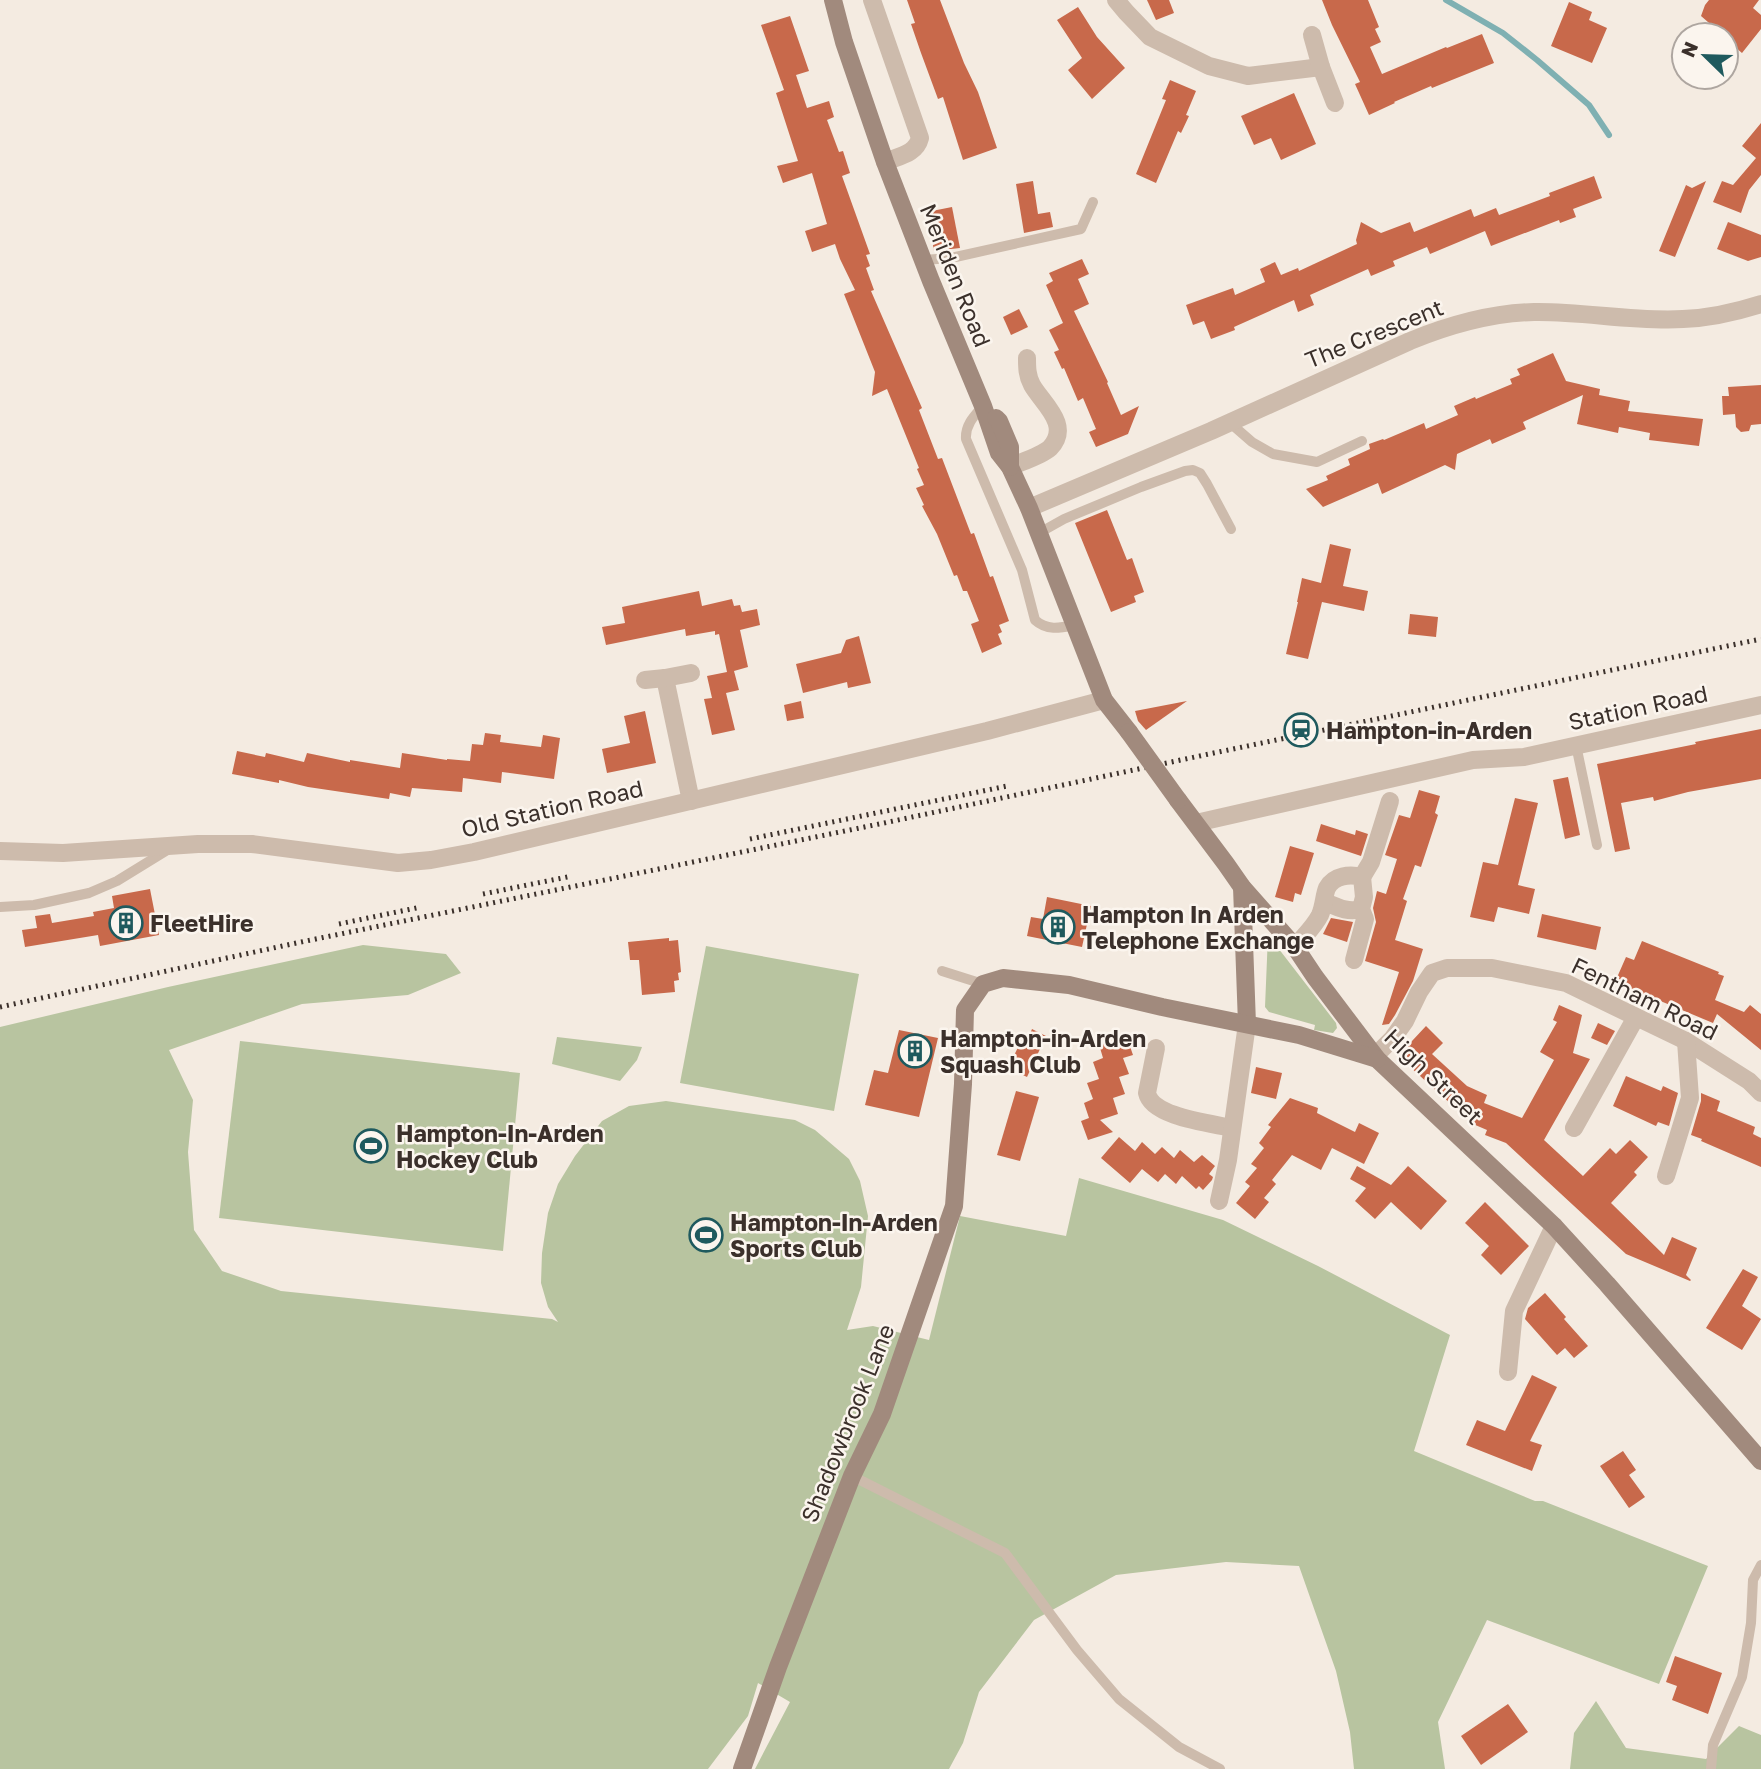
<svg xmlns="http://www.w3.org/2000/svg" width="1761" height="1769" font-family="'Golos Text',sans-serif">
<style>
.green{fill:#b8c4a0}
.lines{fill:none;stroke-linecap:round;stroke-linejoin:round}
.stream{stroke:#7fb0b2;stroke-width:6}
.building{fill:#c8694b}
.lane{stroke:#cdbbac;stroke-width:10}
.street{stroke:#cdbbac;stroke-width:18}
.secondary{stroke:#a18a7d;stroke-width:18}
.rail{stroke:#3b302b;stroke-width:5;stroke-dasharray:2 5;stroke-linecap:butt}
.secondary-bridge{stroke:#a18a7d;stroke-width:18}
.labels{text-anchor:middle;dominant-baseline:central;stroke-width:5;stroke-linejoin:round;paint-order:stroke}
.street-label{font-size:23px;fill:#3b302b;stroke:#fbf5ee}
.poi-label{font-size:23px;font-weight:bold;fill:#3b302b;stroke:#fbf5ee;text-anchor:start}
</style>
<rect width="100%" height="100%" fill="#f4ebe1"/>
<g class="green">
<polygon points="1268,935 1336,1023 1337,1028 1333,1033 1314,1030 1315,1025 1269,1012 1265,1007"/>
<polygon points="363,945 446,954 461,973 408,995 302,1004 169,1050 193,1100 188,1152 194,1230 222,1271 281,1291 552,1319 558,1322 548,1307 541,1283 542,1253 548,1213 558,1184 575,1156 602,1121 629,1106 666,1101 795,1120 815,1130 849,1159 860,1181 868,1216 861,1287 847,1330 873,1326 929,1340 960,1216 1066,1236 1079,1178 1223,1220 1318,1266 1450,1335 1414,1451 1535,1501 1543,1501 1708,1566 1659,1684 1487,1620 1438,1722 1445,1769 1354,1769 1350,1732 1336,1671 1299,1566 1226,1562 1116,1575 1034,1620 979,1692 963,1743 949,1769 755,1769 790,1702 758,1683 748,1716 708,1769 0,1769 0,1027 168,987"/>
<polygon points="706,946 859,974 834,1111 680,1083"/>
<polygon points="557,1037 642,1047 637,1060 620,1081 552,1064"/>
<polygon points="240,1041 520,1073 503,1251 219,1218"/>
<polygon points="1596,1701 1626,1748 1706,1759 1739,1726 1761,1735 1761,1769 1570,1769 1574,1733"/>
</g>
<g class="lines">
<polyline class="stream" points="1446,0 1503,33 1537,60 1589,105 1609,135"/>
</g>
<g class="building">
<polygon points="907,0 940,0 964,63 978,92 997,148 963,160 943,97 938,99 921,53 911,24 915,23"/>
<polygon points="1147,0 1169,0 1174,13 1156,20"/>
<polygon points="1322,0 1368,0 1379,27 1375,29 1381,42 1370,47 1382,74 1446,47 1447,48 1482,34 1494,63 1432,88 1431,86 1394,102 1395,103 1369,115 1355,84 1360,82 1332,25"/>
<polygon points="1709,0 1759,0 1753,8 1761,15 1761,29 1742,53 1728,41 1729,40 1726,37 1726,35 1723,35 1701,16 1705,5"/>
<polygon points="1569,2 1592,12 1589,20 1607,28 1592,63 1551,46"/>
<polygon points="1078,7 1097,37 1125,68 1092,99 1068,70 1082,58 1057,20"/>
<polygon points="790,16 809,71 796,75 807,108 829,101 834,117 827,120 839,152 843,151 850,173 842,176 870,254 866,255 870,266 866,268 874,290 871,291 922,408 919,410 938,459 942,458 971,534 974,533 990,577 993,576 1009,621 999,625 1002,632 998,634 1002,644 982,653 971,624 979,621 967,591 963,591 957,575 954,576 937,534 922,506 924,505 916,488 924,485 917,469 919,468 887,389 872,396 875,372 844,294 855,290 840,259 835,244 812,252 805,231 827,224 812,173 783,183 777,166 798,161 776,93 784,90 761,25"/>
<polygon points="1170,80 1196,91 1186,115 1189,116 1181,133 1178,131 1156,183 1136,174 1166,100 1162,99"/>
<polygon points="1294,93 1316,144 1281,160 1271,138 1254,145 1241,116"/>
<polygon points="1761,123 1761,175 1749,190 1741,213 1713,202 1722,181 1733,185 1756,158 1742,146"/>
<polygon points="1594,176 1602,198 1573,209 1576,217 1560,223 1559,220 1491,246 1485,231 1430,254 1427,247 1393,261 1395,266 1371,276 1368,269 1310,295 1314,305 1298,312 1294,300 1234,327 1235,330 1211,339 1204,321 1193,325 1186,305 1233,288 1235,295 1265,282 1260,269 1275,262 1281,275 1298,268 1299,271 1357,244 1356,240 1361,222 1381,233 1410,222 1414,232 1471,209 1474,217 1496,208 1499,215 1550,196 1549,193"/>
<polygon points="1033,181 1038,214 1050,212 1053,227 1024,233 1016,184"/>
<polygon points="1706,181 1675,257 1659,251 1686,185 1692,188"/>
<polygon points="952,207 960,248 934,251 927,212"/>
<polygon points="1728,222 1761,235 1761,257 1748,261 1717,249"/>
<polygon points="1082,259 1089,274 1078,279 1089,304 1074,311 1108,382 1107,383 1121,415 1139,406 1128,434 1096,447 1089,432 1096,429 1083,398 1078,401 1064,368 1062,369 1054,352 1059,350 1049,330 1063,323 1046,285 1053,281 1049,273"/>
<polygon points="1019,309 1028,327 1011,335 1003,317"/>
<polygon points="1553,353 1566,381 1600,389 1599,395 1630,401 1628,411 1703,419 1699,446 1649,440 1650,433 1619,427 1618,433 1577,424 1583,395 1523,422 1526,429 1492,444 1490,439 1457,454 1455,470 1445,465 1382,494 1378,483 1323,507 1306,489 1328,480 1326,476 1350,465 1348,459 1370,449 1369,444 1383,439 1384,440 1424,423 1426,429 1458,415 1454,406 1475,397 1476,399 1512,384 1510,379 1520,375 1517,369"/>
<polygon points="1761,385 1761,424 1751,425 1749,431 1741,432 1736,427 1735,414 1723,415 1722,396 1729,396 1728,387"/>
<polygon points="1107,510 1127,560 1132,558 1144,592 1134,596 1136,602 1111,612 1075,523"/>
<polygon points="1330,544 1351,549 1343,586 1368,591 1364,611 1322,602 1308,659 1286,654 1298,602 1297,602 1302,578 1321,583"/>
<polygon points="699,591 702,606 732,599 734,606 740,605 742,612 757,609 760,625 740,630 748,667 734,671 739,690 726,693 735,730 712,735 704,699 712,698 707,676 727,672 719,634 715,635 715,631 686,636 685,629 606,645 602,627 625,623 622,607"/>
<polygon points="1410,614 1438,617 1436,637 1408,634"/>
<polygon points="859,636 871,683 848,688 847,682 803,693 796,664 841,653 846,640"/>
<polygon points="801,701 804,718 787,721 784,705"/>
<polygon points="1187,701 1146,730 1138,721 1135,711"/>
<polygon points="645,711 656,763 607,773 602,749 630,743 624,716"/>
<polygon points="1761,729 1761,779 1688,792 1654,801 1653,797 1621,803 1630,849 1615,852 1597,764 1696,744 1695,742"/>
<polygon points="485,733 501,735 500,742 541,747 543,735 560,738 554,779 502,772 501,783 463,778 462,792 412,788 410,797 390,793 389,799 308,787 279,780 279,783 232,774 237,751 265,757 266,753 304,762 307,753 350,762 350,760 400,768 402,753 447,760 447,759 470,761 472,744 483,745"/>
<polygon points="1568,777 1580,835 1565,839 1553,780"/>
<polygon points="1419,790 1440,796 1435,813 1438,815 1421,867 1415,865 1403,899 1407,901 1395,940 1423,949 1413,981 1395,1015 1389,1024 1382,1025 1399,972 1365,961 1376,922 1373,908 1377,891 1386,894 1397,859 1385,855 1399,815 1410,818"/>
<polygon points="1515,798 1538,803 1518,885 1535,889 1529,914 1498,907 1494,922 1470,917 1483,862 1498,865"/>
<polygon points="1321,824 1355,835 1356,830 1368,834 1361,856 1316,841"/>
<polygon points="1290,846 1314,853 1301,895 1295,893 1293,902 1275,897"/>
<polygon points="150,889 159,935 100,946 98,935 25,947 22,930 37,928 35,916 50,914 52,923 94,916 93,912 114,908 112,896"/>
<polygon points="1047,897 1091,906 1082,947 1027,936 1031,917 1043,919"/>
<polygon points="1542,914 1601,927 1596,950 1537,937"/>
<polygon points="1331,918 1353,922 1347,942 1323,934"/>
<polygon points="669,938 669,941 678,940 681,972 678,973 679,980 674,981 675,992 642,995 639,960 630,960 628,942"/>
<polygon points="1642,941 1719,972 1718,974 1724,976 1715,1000 1744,1012 1750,1005 1761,1014 1761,1050 1717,1014 1713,1023 1615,982 1626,957 1634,960"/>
<polygon points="1559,1005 1582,1015 1573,1053 1590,1059 1544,1140 1583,1176 1610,1148 1616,1154 1630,1140 1648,1157 1634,1172 1637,1175 1611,1203 1664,1255 1672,1237 1697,1248 1686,1275 1691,1280 1690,1281 1626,1254 1506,1143 1485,1135 1487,1130 1473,1124 1398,1056 1426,1026 1443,1043 1432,1054 1467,1086 1487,1095 1484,1103 1522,1118 1554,1060 1540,1052 1557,1022 1553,1020"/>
<polygon points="1598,1023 1615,1031 1607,1045 1591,1038"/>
<polygon points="1032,1029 1046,1036 1027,1077 1008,1068 1023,1037 1028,1039"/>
<polygon points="899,1030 938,1038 919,1117 865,1105 874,1070 888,1073"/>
<polygon points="1125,1032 1133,1055 1123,1058 1129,1074 1119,1077 1125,1094 1113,1098 1118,1114 1100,1120 1113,1132 1088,1140 1081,1121 1089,1118 1084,1103 1093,1099 1087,1083 1099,1079 1093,1062 1103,1058 1098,1041"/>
<polygon points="1256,1067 1282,1073 1276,1099 1251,1093"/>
<polygon points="1626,1076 1661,1091 1663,1086 1678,1093 1669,1126 1658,1122 1656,1126 1613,1106"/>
<polygon points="1016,1091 1039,1097 1020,1161 997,1155"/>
<polygon points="1701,1093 1720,1101 1717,1111 1755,1127 1753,1134 1761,1138 1761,1167 1701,1141 1702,1139 1691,1135 1701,1101"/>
<polygon points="1290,1098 1318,1108 1317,1113 1355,1132 1359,1123 1379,1133 1364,1164 1332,1148 1321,1170 1292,1155 1272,1180 1276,1184 1264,1198 1269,1202 1255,1219 1236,1203 1250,1186 1245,1182 1257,1168 1251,1164 1264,1148 1259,1143 1271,1127 1268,1125"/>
<polygon points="1119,1137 1135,1151 1142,1142 1155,1154 1162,1147 1174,1158 1180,1150 1194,1162 1202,1155 1215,1166 1209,1174 1213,1177 1212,1180 1203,1190 1199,1186 1196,1189 1182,1176 1176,1184 1165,1174 1158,1182 1142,1169 1130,1183 1101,1158"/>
<polygon points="1357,1166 1391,1185 1408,1166 1447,1201 1421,1230 1391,1202 1375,1219 1355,1201 1366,1188 1350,1179"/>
<polygon points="1485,1202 1529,1246 1501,1275 1481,1255 1489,1246 1465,1223"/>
<polygon points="1743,1269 1758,1277 1742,1306 1761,1319 1742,1350 1706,1328"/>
<polygon points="1545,1293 1566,1317 1564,1319 1588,1346 1574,1358 1565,1348 1557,1355 1525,1319 1528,1308"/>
<polygon points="1532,1375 1557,1387 1530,1441 1542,1445 1532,1471 1466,1445 1477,1420 1505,1431"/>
<polygon points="1623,1451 1636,1470 1629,1475 1645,1497 1629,1508 1600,1466"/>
<polygon points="1675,1656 1722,1673 1708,1714 1672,1700 1677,1686 1666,1682"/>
<polygon points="1508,1704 1528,1732 1481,1765 1461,1736"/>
</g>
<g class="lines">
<g class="lane">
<polyline points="923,260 951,258 1081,229 1093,202"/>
<path d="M983,406C974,416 965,425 966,439L1022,570L1035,620C1047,631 1060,628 1075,625"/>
<polyline points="1229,422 1252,442 1273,454 1317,462 1362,441"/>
<polyline points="1039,533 1064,519 1141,487 1185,471 1193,470 1200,473 1207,484 1231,529"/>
<polyline points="1576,745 1597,845"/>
<polyline points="0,907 34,905 89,893 117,881 169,849"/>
<polyline points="942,971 983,984"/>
<polyline points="852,1476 1005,1553 1077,1650 1119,1699 1179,1747 1220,1769"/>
<polyline points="1711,1769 1713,1745 1742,1677 1751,1623 1753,1580 1761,1565"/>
</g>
<g class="street">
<path d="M872,0L920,138C916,154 899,156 885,162"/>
<polyline points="1116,0 1126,12 1150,37 1209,66 1248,76 1321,67"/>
<polyline points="1312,35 1321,67 1335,103"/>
<path d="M1010,467C1021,462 1041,456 1050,448C1072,425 1042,403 1032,385C1027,376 1027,367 1027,358"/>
<path d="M1029,508L1211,431L1410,341C1449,325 1491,313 1534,312C1583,311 1633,322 1683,319C1709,318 1736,312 1761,304"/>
<polyline points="665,678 691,801"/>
<polyline points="645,680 665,678 691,673"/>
<polyline points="1196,823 1473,760 1524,757 1761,705"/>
<polyline points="0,851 63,853 198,844 252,844 398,863 431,860 474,852 987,731 1104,700"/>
<polyline points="1362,877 1371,862 1390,801"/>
<path d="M1325,902C1337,907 1348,913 1361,909"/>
<path d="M1295,947C1303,937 1314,927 1320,915C1324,906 1324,895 1327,888C1334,875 1350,874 1362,877L1364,897L1361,909L1365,919L1354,960"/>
<path d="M1156,1048L1147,1093C1152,1117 1210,1123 1232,1128"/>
<polyline points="1375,1056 1393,1038 1405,1021 1419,992 1432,973 1447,968 1492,968 1566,983 1686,1041 1749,1081 1761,1093"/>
<polyline points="1574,1128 1636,1017"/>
<polyline points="1666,1176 1690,1098 1686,1041"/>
<polyline points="1219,1201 1228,1160 1247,1024"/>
<polyline points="1508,1372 1514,1311 1554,1226"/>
</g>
<g class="secondary">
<polyline points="833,0 844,42 885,162 931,281 983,406 999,453 1010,467 1029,508 1104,700 1129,732"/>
<polyline points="996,418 999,421 1010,447 1010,467"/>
<polyline points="1178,800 1226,864 1242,887 1295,947 1315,977 1377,1059 1554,1226 1607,1284 1761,1461"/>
<polyline points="1242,887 1247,1024"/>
<polyline points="742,1769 778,1667 852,1476 882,1414 954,1206 963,1084 965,1010 983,984 1003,978 1069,985 1162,1007 1299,1035 1377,1059"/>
</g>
<g class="rail">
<polyline points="750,839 1007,786"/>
<polyline points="483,894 572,876"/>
<polyline points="339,924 421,907"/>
<polyline points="0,1007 301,942 884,823 1209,754 1761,639"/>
</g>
<polyline class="secondary-bridge" points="1129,732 1178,800"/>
</g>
<defs>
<symbol id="station-ring" viewBox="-11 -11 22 22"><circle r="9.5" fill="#fbf5ee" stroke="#1f5a5e" stroke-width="1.5"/><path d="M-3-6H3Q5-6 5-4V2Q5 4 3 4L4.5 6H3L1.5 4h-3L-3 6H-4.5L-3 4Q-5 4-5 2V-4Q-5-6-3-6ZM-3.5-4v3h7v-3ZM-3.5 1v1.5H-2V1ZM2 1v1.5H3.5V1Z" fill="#1f5a5e"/></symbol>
<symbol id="building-ring" viewBox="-11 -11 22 22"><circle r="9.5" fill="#fbf5ee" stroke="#1f5a5e" stroke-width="1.5"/><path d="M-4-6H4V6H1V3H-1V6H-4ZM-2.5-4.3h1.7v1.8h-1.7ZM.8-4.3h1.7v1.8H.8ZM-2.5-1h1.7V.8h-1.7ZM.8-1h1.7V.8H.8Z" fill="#1f5a5e"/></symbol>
<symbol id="stadium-ring" viewBox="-11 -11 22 22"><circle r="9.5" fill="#fbf5ee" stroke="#1f5a5e" stroke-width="1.5"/><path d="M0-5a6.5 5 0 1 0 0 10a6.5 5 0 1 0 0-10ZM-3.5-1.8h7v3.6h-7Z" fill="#1f5a5e"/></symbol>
</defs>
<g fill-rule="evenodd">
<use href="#station-ring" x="1282" y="711" width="38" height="38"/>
<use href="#building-ring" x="107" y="904" width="38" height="38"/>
<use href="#building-ring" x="1039" y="908" width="38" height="38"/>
<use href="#building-ring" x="896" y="1032" width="38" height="38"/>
<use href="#stadium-ring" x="352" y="1127" width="38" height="38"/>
<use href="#stadium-ring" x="687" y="1216" width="38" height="38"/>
</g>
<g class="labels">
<g class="street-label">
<text transform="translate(956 275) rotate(68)">Meriden Road</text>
<text transform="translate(1374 333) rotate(-22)">The Crescent</text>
<text transform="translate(1638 707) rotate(-12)">Station Road</text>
<text transform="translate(552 808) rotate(-13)">Old Station Road</text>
<text transform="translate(1645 998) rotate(26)">Fentham Road</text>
<text transform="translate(1434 1076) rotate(44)">High Street</text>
<text transform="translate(847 1423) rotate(-68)">Shadowbrook Lane</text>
</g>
<g class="poi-label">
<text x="1326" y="730">Hampton-in-Arden</text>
<text x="1082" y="914">Hampton In Arden<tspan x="1082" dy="26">Telephone Exchange</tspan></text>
<text x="150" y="923">FleetHire</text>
<text x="940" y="1038">Hampton-in-Arden<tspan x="940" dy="26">Squash Club</tspan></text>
<text x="396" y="1133">Hampton-In-Arden<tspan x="396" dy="26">Hockey Club</tspan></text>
<text x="730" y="1222">Hampton-In-Arden<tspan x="730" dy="26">Sports Club</tspan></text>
</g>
</g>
<g transform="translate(1705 56) rotate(293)"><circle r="33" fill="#fbf5ee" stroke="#aea6a0" stroke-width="2"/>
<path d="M0-5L12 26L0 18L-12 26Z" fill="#1f5a5e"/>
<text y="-10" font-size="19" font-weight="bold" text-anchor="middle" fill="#3b302b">N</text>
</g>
</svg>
